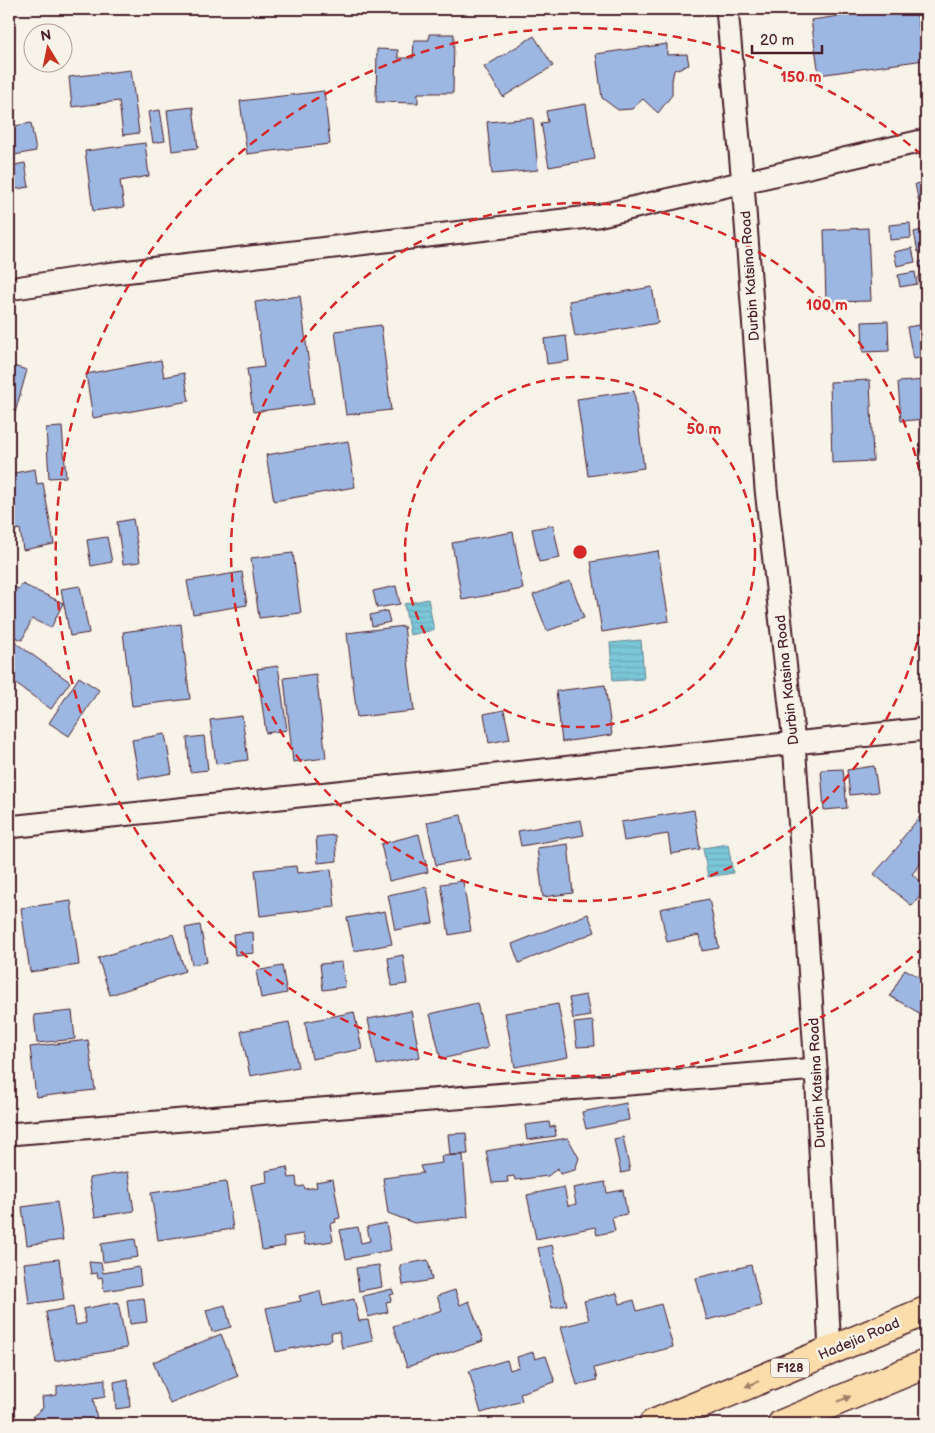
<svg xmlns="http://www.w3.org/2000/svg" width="935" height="1433" font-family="'Balsamiq Sans',sans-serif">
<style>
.water{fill:url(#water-rules);stroke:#678493}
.building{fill:#9db7e3;stroke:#4a1f2b}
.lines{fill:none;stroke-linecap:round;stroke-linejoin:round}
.minor-casing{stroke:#4a1f2b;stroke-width:25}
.primary-casing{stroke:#4a1f2b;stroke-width:31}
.minor{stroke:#f7f3e8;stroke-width:21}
.primary{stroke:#faddab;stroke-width:28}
.oneway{fill:#a27e6b}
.ring{fill:none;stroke:#d62828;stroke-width:2.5;stroke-dasharray:9 6}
.labels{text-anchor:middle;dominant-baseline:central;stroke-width:5;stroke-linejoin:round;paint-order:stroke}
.shield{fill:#f7f3e8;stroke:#7e5f64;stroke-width:1}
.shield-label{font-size:12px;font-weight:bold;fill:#4a1f2b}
.street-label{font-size:14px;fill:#4a1f2b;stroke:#f7f3e8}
.centre{fill:#d62828;stroke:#f7f3e8;stroke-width:2.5}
.ring-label{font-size:15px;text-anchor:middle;font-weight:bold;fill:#d62828;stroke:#f7f3e8;stroke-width:5;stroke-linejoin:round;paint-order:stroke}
</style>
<defs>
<pattern id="water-rules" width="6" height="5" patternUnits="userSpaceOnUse" patternTransform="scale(1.25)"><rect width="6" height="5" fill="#7ac7d8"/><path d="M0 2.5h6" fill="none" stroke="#6baaba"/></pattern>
</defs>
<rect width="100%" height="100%" fill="#f7f3e8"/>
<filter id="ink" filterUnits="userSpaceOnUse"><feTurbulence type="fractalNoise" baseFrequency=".02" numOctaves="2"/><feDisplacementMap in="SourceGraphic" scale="10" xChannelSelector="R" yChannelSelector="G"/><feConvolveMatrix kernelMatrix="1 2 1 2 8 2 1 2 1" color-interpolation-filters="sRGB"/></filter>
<g filter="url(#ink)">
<g class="water">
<polygon points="428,599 434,630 410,635 404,604"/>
<polygon points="641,640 644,679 613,681 610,643"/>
<polygon points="728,844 733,873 708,877 703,848"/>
</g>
<g class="building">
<polygon points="890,9 916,9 924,60 819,75 811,20"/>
<polygon points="429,34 454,34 453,93 418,93 418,103 376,102 377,49 398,50 398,58 413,58 414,40 429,40"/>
<polygon points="534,36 553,66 503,97 484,67"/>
<polygon points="667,44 667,55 687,54 689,65 674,70 672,81 672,95 658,113 643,99 632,109 618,110 602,98 596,54"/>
<polygon points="131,70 139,133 123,135 119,101 72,107 69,77"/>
<polygon points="324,91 330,144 247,154 240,101"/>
<polygon points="586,104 595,159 549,167 541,123 548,122 546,111"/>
<polygon points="193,107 198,148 172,151 167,110"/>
<polygon points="160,110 165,141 153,143 148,112"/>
<polygon points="533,118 538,170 492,174 487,122"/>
<polygon points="31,123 36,151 9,156 9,127"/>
<polygon points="145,143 149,176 120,181 124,207 93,211 85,151"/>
<polygon points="25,163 29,187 9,190 9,166"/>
<polygon points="926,182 926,211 921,212 915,184"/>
<polygon points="910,223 911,238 890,240 889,225"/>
<polygon points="868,228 871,301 826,302 824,230"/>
<polygon points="926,229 926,251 918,252 914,232"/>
<polygon points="912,248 915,262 897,266 894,252"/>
<polygon points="926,260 926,273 922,274 919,262"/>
<polygon points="915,272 917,284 900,287 898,275"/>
<polygon points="926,275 926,289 921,290 918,277"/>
<polygon points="652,287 658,323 575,337 569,301"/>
<polygon points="300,296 314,404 253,412 247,369 264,367 255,302"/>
<polygon points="888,321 889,351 863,352 862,322"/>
<polygon points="926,324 926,357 913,359 907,327"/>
<polygon points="381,325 391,410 346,415 335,331"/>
<polygon points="566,336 569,361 547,364 544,339"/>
<polygon points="161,360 164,377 184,373 189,401 93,418 86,374"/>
<polygon points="9,365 27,370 11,427 9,426"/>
<polygon points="870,380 873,461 832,463 830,382"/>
<polygon points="926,380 926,419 901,421 898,382"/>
<polygon points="634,391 644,468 588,476 577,399"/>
<polygon points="62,427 66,477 49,478 46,428"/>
<polygon points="348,441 355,487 274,501 266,455"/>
<polygon points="35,469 37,484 43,483 54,544 23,550 20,529 9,531 9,474"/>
<polygon points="133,519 140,562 123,564 117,522"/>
<polygon points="553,525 560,558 539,562 532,529"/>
<polygon points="513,532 523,589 462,600 452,543"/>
<polygon points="107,537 112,562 91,566 87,540"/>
<polygon points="658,551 669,621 602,632 591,562"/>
<polygon points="293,553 301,613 259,618 251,558"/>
<polygon points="242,572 247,605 193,614 187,581"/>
<polygon points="570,581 584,618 547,631 533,595"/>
<polygon points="22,584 63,603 51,628 32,619 22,640 9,634 9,585 19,589"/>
<polygon points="80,586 89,633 70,636 61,589"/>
<polygon points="396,586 400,604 377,608 373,591"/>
<polygon points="387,611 390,622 372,626 370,615"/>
<polygon points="181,624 190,699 132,706 123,632"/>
<polygon points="404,626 414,711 357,717 347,633"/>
<polygon points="9,638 70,682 51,709 9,679"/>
<polygon points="278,666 287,730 266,733 257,669"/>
<polygon points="316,674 326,758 293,762 284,678"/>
<polygon points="79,677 99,690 69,736 49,723"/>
<polygon points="605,685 612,735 562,742 556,691"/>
<polygon points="504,710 510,739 489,743 484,714"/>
<polygon points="242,716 248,760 216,764 210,720"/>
<polygon points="165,734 172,773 139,779 132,740"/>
<polygon points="204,736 208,770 190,772 187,738"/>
<polygon points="874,766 878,792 850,795 847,770"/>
<polygon points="843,769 847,808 824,810 821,770"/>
<polygon points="694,810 700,849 671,854 668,834 624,841 621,822"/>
<polygon points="923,813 926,815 926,863 923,861 912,874 926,886 926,889 912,906 874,874 902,842 900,841"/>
<polygon points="461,815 470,859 436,865 427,822"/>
<polygon points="581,820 584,835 521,846 518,831"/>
<polygon points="419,834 428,872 389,881 381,844"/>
<polygon points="335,835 337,861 318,863 316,837"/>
<polygon points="568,844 573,893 543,897 537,848"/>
<polygon points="296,866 297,873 331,869 335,907 260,916 255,870"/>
<polygon points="463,881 471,931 449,935 441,884"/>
<polygon points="427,887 433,923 395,930 388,895"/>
<polygon points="709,899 719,948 702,951 699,935 667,942 660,909"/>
<polygon points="71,901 79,965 30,972 21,908"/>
<polygon points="385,911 392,944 354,951 347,918"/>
<polygon points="588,914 595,932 519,963 512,944"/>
<polygon points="200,925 207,962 192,965 185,928"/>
<polygon points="253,932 254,953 235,955 233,934"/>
<polygon points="173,934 185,971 110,995 98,958"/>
<polygon points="403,955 407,984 392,986 388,958"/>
<polygon points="342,962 345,987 323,990 320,964"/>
<polygon points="282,966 287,993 261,998 256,971"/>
<polygon points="905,969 926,981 926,1017 890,996"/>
<polygon points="586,995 590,1016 573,1019 569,998"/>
<polygon points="477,1003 488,1048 441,1059 430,1014"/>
<polygon points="558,1004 568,1057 515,1067 505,1013"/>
<polygon points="72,1011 75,1039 37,1043 34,1015"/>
<polygon points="411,1011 420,1057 377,1065 368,1019"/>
<polygon points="354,1012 362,1049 312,1059 305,1022"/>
<polygon points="593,1021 595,1046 577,1047 574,1023"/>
<polygon points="289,1022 298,1067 250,1076 241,1031"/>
<polygon points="88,1040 95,1090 36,1097 30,1047"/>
<polygon points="626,1103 629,1120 586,1129 582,1112"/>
<polygon points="549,1122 550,1127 555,1126 556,1136 527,1140 525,1125"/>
<polygon points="466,1133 468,1154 450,1155 448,1134"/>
<polygon points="623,1137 630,1171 621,1173 614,1139"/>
<polygon points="568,1138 579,1158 575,1170 560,1174 558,1168 548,1176 515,1180 514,1176 507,1177 508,1182 492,1183 486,1151"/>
<polygon points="463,1155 468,1217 414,1223 388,1213 383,1178 423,1173 420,1166 442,1163 441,1156"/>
<polygon points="287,1167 289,1178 296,1177 297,1187 304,1186 305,1189 317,1187 316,1182 333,1179 340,1218 335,1219 336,1222 330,1224 333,1241 305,1245 303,1234 283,1237 285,1246 262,1250 251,1185 267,1182 266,1171"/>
<polygon points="128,1172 134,1211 95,1217 89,1178"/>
<polygon points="226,1182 233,1229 158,1240 151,1193"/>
<polygon points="605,1182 607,1193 623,1190 627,1214 612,1217 615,1231 597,1235 595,1227 536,1239 527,1195 564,1187 568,1206 576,1204 573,1188"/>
<polygon points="57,1202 63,1240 27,1245 22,1207"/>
<polygon points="386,1223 391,1250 346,1259 340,1230 358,1227 361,1243 370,1241 367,1227"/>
<polygon points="135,1239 138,1257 103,1262 101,1244"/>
<polygon points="552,1245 567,1305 552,1308 538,1248"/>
<polygon points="59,1259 64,1299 29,1304 24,1263"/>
<polygon points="428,1260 432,1280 403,1285 400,1265"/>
<polygon points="89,1262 101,1263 103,1273 139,1267 141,1285 104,1291 102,1277 98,1278 97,1273 91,1274"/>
<polygon points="379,1265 382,1287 359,1291 356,1268"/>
<polygon points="751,1265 761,1306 707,1320 696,1278"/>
<polygon points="392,1289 394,1294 390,1295 391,1301 386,1302 388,1312 368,1317 363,1296"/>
<polygon points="455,1290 460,1305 469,1301 483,1341 407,1367 393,1326 442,1310 437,1296"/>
<polygon points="320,1291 323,1306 354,1299 359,1321 368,1320 373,1341 342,1348 339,1332 331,1333 332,1340 276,1352 266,1308 301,1301 299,1296"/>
<polygon points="617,1293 620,1304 634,1300 637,1311 661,1304 673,1347 594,1368 597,1380 577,1385 561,1327 589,1320 584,1301"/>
<polygon points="144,1298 147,1322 130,1324 127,1300"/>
<polygon points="118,1302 127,1348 55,1361 46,1312 73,1307 76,1325 86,1323 83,1309"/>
<polygon points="225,1305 231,1327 212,1332 206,1310"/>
<polygon points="221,1334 238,1376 170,1404 153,1362"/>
<polygon points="533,1352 535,1359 546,1356 555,1382 520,1393 522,1401 481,1413 469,1371 507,1360 510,1370 519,1367 517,1357"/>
<polygon points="105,1379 105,1397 93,1399 98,1424 34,1424 32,1417 43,1408 42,1397 57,1395 57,1386"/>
<polygon points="128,1379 130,1407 116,1409 114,1382"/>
<polygon points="341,1419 343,1424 319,1424"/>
</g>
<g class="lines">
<defs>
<g id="minor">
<polyline points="727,9 743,184 766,489 794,742 816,1069 830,1352"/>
<polyline points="9,289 106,274 597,216 926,140"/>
<polyline points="9,827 926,729"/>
<polyline points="9,1134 816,1069"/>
</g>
<g id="primary">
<polyline points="653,1424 926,1311"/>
<polyline points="782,1424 926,1364"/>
</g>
</defs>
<use href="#minor" class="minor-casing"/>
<use href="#primary" class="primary-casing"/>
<use href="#minor" class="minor"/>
<use href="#primary" class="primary"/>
</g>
<defs><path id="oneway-solid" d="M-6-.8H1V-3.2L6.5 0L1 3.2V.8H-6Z" transform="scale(1.25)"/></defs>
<g class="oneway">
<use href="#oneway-solid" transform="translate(752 1384) rotate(158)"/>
<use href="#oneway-solid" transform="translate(844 1399) rotate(-23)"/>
</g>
</g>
<g class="ring">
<circle cx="580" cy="552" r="175"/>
<path d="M926 598A349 349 0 1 1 926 506"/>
<path d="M924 947A524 524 0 1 1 924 157"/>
</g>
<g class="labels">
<rect class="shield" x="771" y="1358.5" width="38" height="19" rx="4"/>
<g class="shield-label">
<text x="790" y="1368">F128</text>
</g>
<g class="street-label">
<text transform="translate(750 276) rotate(-94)">Durbin Katsina Road</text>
<text transform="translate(787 680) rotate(-96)">Durbin Katsina Road</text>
<text transform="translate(817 1083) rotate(-93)">Durbin Katsina Road</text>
<text transform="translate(859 1339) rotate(-23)">Hadejia Road</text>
</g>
</g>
<circle cx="580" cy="552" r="8" class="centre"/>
<g class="ring-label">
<text x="801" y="82">150 m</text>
<text x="827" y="310">100 m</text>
<text x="704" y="434">50 m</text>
</g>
<rect width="935" height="1433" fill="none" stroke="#f7f3e8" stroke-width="30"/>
<rect x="15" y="15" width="905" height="1403" fill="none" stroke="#4a1f2b" stroke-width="2" filter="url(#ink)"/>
<g transform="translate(48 48) rotate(350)"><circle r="24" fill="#f7f3e8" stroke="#b29e9c"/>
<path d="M0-4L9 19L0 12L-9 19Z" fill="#c8321e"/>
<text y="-8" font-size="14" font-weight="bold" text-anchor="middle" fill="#4a1f2b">N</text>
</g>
<path d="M752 45v8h70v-8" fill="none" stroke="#4a1f2b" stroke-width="2.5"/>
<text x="760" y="45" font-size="15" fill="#4a1f2b" stroke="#f7f3e8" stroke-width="4" paint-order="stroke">20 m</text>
</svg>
